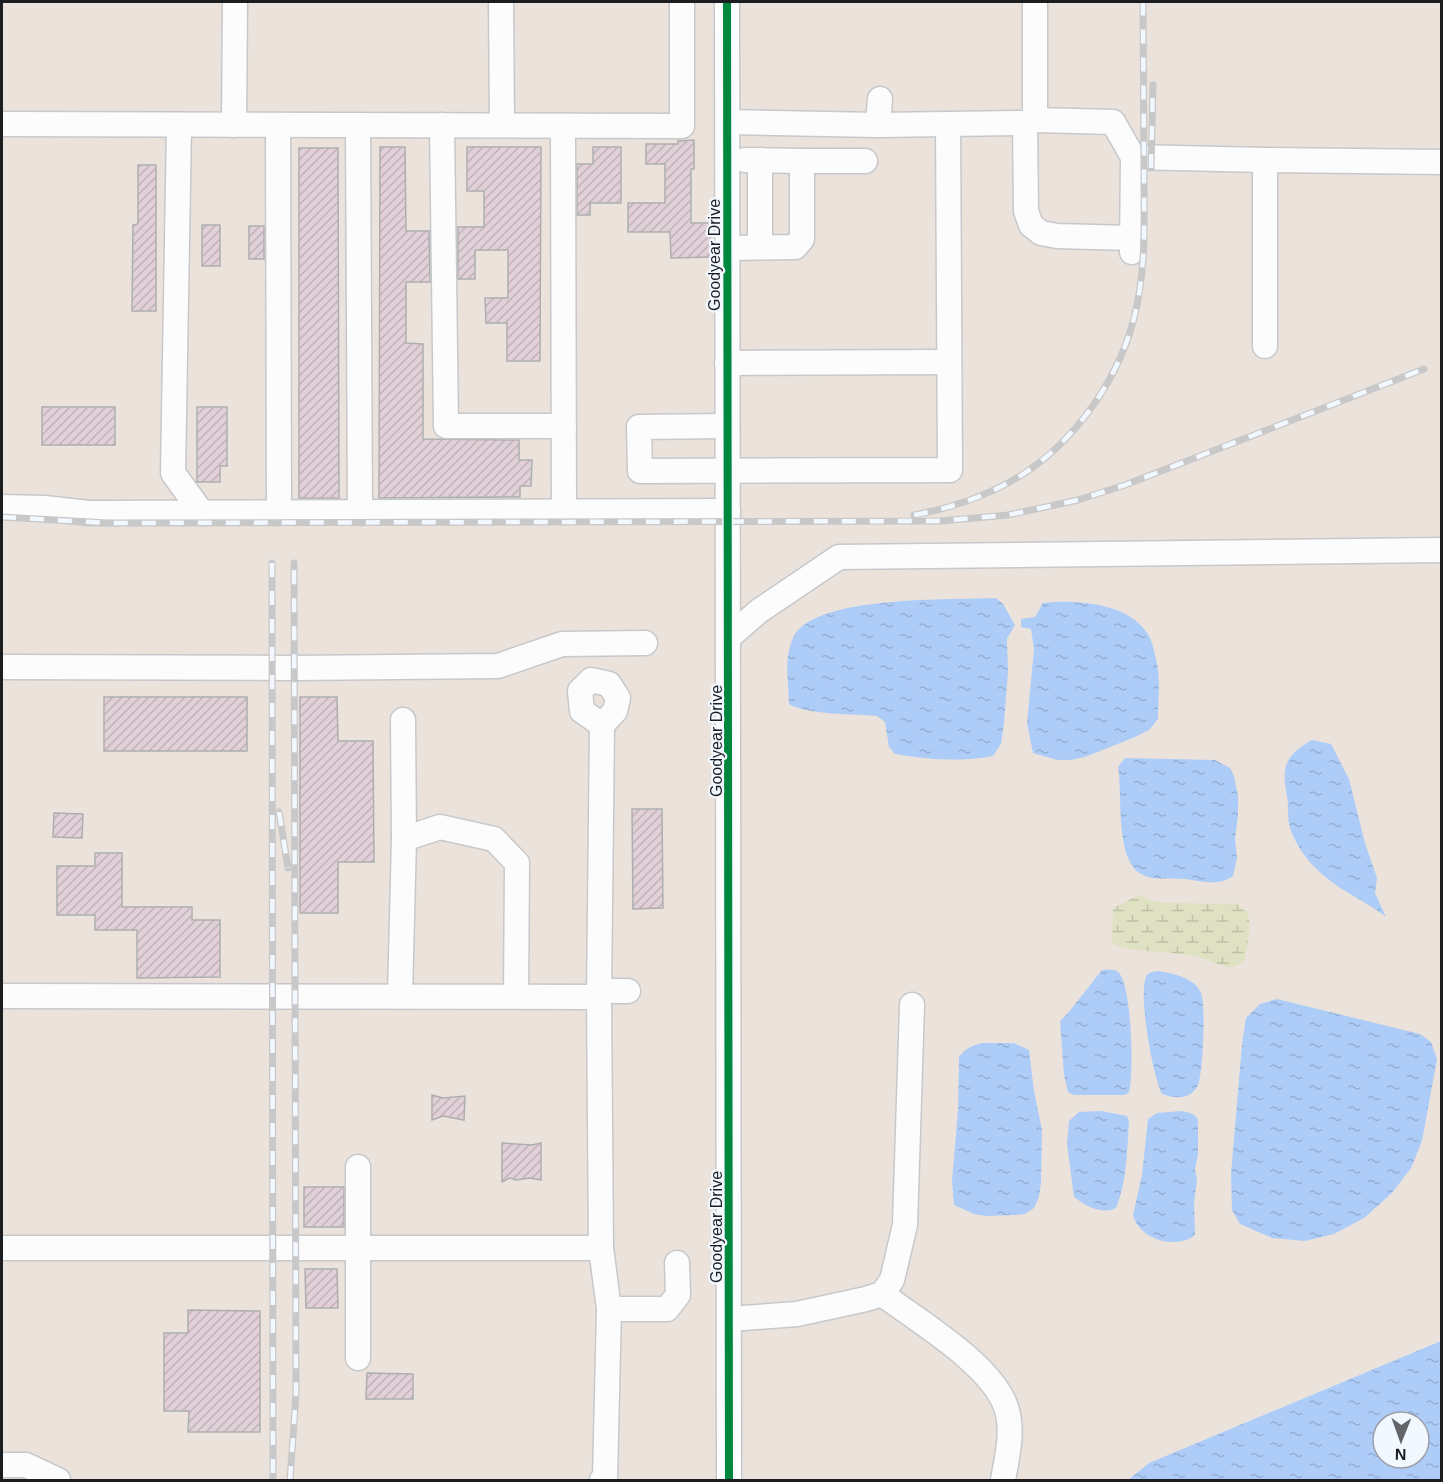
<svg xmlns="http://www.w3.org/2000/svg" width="1443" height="1482" font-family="Arial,sans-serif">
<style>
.industrial{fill:#ebe3db}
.wetland{fill:url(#wetland-marsh)}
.water{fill:url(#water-ripples);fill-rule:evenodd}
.building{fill:url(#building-hatch);stroke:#aeaeb0;stroke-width:1.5}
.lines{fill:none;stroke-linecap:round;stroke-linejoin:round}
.minor-casing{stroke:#c6c8cb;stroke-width:27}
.minor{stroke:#fcfcfc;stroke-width:24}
.rail-casing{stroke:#c8c8c9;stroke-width:7}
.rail{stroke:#f2f8ff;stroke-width:4.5;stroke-dasharray:14;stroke-linecap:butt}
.cycleway-casing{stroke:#f2f8ff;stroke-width:11}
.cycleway{stroke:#00873e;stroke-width:8}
.labels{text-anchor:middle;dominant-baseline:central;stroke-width:4.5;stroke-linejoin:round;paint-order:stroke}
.street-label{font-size:16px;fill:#1b1d20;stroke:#f2f8ff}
</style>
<defs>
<pattern id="wetland-marsh" width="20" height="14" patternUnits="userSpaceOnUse" patternTransform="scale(1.5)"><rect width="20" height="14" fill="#dee2c3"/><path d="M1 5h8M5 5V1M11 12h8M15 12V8" fill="none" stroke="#bec1a7"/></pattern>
<pattern id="water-ripples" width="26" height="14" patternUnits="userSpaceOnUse" patternTransform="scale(1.5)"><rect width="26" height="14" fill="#adccf8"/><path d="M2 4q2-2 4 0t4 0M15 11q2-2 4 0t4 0" fill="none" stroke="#94afd4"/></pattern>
<pattern id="building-hatch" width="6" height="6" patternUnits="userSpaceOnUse" patternTransform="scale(1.5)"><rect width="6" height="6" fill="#e1d0d8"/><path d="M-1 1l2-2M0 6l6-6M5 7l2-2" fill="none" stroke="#c0b2b9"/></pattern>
</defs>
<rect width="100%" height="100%" fill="#e8ebee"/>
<polygon class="industrial" points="2,2 1441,2 1441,1341 1149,1463 1128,1480 2,1480"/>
<path class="wetland" d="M1139,895L1155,902L1168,903L1237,904L1248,912L1250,928L1245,960C1241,964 1235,968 1229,967C1217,965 1205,958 1193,956C1166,951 1141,953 1115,945L1112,941L1113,908Z"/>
<g class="water">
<path d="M996,598L1003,604L1015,625L1007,639L1008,672L1004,723L1001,744L993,756C961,762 928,760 895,754L889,747L885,722L877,716C855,714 807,715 789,704C789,682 783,657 794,636C816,595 953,600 996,598Z"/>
<path d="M1054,602C1084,601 1129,605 1147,633C1152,639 1154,651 1156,659C1161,678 1158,700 1158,719L1149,730L1135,737L1085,757L1071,760H1057L1033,753L1027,723L1034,649L1031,629L1021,627V619L1035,617L1043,603Z"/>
<path d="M1312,740L1331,744L1349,779L1365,843L1377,878L1375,893L1386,917C1374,907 1361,901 1347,892C1322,877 1300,857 1290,828C1287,819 1289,806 1287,796C1281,767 1285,755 1312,740Z"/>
<path d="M1125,758L1215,760L1230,768L1234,776L1238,796V815L1235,839L1237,858L1233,876C1217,887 1203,881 1185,879C1172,877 1155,881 1143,875C1114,862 1123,793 1118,767Z"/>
<path d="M1102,970C1108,970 1115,968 1119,973C1132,987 1134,1074 1129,1093L1124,1095H1074L1068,1092L1064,1075L1060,1021L1068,1013Z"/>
<path d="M1158,971C1173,973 1195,978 1201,993C1206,1004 1203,1074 1198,1085C1191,1100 1175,1099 1162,1094C1153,1077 1138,995 1146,977C1148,972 1153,972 1158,971Z"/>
<polygon points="1277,999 1420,1034 1431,1042 1437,1059 1422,1141 1411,1168 1392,1193 1364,1218 1334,1234 1305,1241 1272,1238 1240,1224 1232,1210 1231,1174 1242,1044 1246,1018 1260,1004"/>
<path d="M982,1043H1014L1029,1050L1034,1091L1042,1130L1041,1182L1039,1197L1034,1208L1025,1214L1015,1215L986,1216L974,1214L954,1205L952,1181L958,1110L959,1057C965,1048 972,1046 982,1043Z"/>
<path d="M1101,1111L1127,1116L1129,1122C1127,1150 1127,1181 1116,1208C1101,1215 1086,1206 1074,1197L1067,1144L1069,1121L1079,1112Z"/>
<path d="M1182,1111C1189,1113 1196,1113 1198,1121V1154L1195,1169L1197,1180L1194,1203L1195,1235C1177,1250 1139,1240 1133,1215L1142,1175L1148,1119L1157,1113Z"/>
<path d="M1441,1341V1480H1128L1149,1463ZM1383,1422H1419V1458H1383Z"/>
</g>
<g class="building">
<polygon points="694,140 694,169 691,169 691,223 710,223 711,257 671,258 670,232 628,232 628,203 665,203 665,164 646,164 646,144 678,144 678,141"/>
<polygon points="380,147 405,147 406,231 429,231 430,282 406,282 406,343 423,344 423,439 519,440 519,460 532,460 531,486 520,486 520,497 379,498"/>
<polygon points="467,147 541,147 540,361 507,361 507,323 486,323 485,298 508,298 508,250 475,250 475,279 458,279 458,227 484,227 484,191 467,191"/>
<polygon points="593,147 621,147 621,203 590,203 590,215 577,215 577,164 593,164"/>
<polygon points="299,148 338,148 339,498 299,498"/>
<polygon points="138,165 156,165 156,311 132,311 133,225 138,224"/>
<rect x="202" y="225" width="18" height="41"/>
<rect x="249" y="226" width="15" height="33"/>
<rect x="42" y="407" width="73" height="38"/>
<polygon points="197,407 227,407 227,466 220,466 220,482 197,482"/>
<rect x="104" y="697" width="143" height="54"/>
<polygon points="300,697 337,697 338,741 373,741 374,862 338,862 338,913 300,913"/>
<polygon points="632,809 662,809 663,908 633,909"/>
<polygon points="54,813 83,814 82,838 53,837"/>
<polygon points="95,853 122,853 122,907 192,907 192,920 220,920 220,977 137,978 137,930 95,930 95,915 57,915 57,866 95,866"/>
<polygon points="432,1095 443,1098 465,1096 464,1120 443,1116 432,1120"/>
<polygon points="502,1143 532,1145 541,1143 541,1180 530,1178 516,1180 510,1178 502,1182"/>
<rect x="304" y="1187" width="40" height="40"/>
<polygon points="305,1269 337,1269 338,1308 306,1308"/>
<polygon points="188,1310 260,1311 260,1432 188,1432 189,1411 164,1411 164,1333 188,1333"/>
<polygon points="367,1373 413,1374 413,1399 366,1399"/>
</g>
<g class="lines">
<defs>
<g id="minor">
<polyline points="501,2 502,125"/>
<polyline points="727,2 729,1480"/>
<polyline points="1035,2 1035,120"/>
<polyline points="728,122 878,125 1025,123 1035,120 1113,122 1133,157 1132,252"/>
<polyline points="1025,123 1026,211 1031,225 1041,233 1057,236 1132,238"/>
<polyline points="2,124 682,126 682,2"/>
<polyline points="234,125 235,2"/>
<polyline points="278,125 279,513"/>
<polyline points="442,125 446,426 564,426"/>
<polyline points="878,125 880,99"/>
<polyline points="179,126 173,473 202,513"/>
<polyline points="358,126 360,513"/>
<polyline points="563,126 564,512"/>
<polyline points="1133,157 1265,160"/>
<polyline points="745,160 802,161"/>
<polyline points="760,247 760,160"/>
<polyline points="728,248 795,247 802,239 802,161 865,161"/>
<polyline points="1265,346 1265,160 1442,162"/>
<polyline points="727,363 949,362"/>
<polyline points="727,426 639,427 640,471 950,470 948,124"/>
<polyline points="2,507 44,508 89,513 728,511"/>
<polyline points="729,637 759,611 839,557 1442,550"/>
<polyline points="2,667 294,668 498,666 562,644 645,643"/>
<polygon points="591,680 609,684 618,698 615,711 602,725 582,711 580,691"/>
<polyline points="403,720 404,839"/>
<polyline points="602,725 599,997 601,1248 609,1309 605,1478 602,1480"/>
<polyline points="2,996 599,997 606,991 628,991"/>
<polyline points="400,996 404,839 440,827 494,839 517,863 516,996"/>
<polyline points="358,1167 358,1358"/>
<polyline points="2,1248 601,1248"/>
<path d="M882,1294C918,1321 991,1364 1006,1407C1014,1431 1007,1457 1003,1480"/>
<polyline points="609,1309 667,1309 678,1295 677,1263"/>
<polyline points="730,1319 797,1314 866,1299 882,1294 892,1280 905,1225 912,1005"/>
<polyline points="2,1465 26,1465 58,1480"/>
</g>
</defs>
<use href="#minor" class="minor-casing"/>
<use href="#minor" class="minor"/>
<defs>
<g id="rail">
<polyline points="1151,168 1153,85"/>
<path d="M914,515C946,509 978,499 1008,483C1073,448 1123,376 1137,305C1146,261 1144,218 1144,174C1144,116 1143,59 1143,2"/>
<polyline points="2,517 108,523 941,521 1008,515 1078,500 1125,485 1424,369"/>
<polyline points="272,563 273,1480"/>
<polyline points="279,812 288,868"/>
<polyline points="290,1480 296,1394 294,563"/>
</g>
</defs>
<use href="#rail" class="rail-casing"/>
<use href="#rail" class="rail"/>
<defs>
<polyline id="cycleway" points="727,2 729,1480"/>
</defs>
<use href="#cycleway" class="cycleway-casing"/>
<use href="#cycleway" class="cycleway"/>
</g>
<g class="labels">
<g class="street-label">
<text transform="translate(714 255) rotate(-90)">Goodyear Drive</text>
<text transform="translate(716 741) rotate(-90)">Goodyear Drive</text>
<text transform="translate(716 1227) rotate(-90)">Goodyear Drive</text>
</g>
</g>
<rect width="1443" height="1482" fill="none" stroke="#1b1d20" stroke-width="6"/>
<g transform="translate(1401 1440) rotate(181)"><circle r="28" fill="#f2f8ff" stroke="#9ca0a6" stroke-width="1.5"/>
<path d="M0-4.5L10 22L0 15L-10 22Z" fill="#636568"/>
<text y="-9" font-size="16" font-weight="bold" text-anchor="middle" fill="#1b1d20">N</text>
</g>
</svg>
